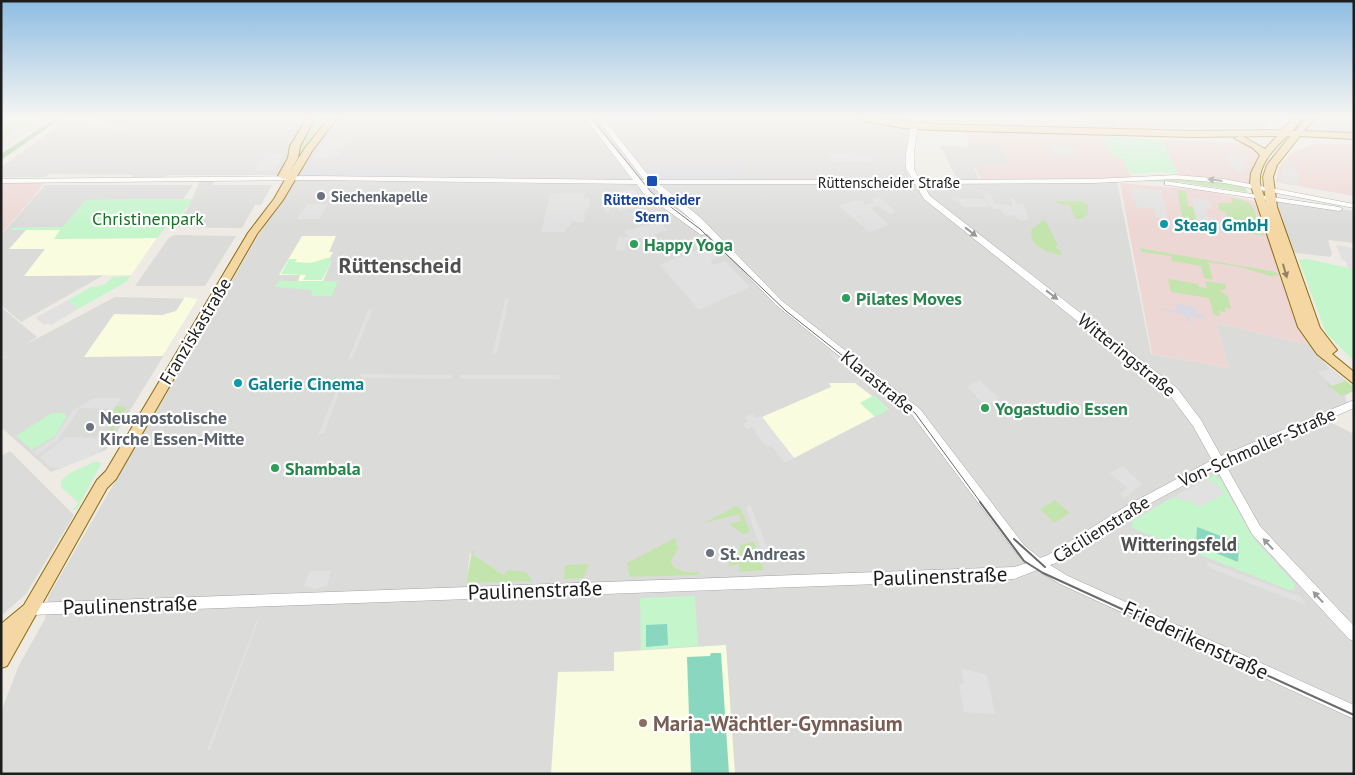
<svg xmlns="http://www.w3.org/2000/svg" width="1355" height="775" font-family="'PT Sans',sans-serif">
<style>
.residential{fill:#dbdbda;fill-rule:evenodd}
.commercial{fill:#edd7d4}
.education{fill:#fafcdf}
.grass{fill:#c4e4ae}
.forest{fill:#a6ca9c}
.park{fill:#c4f5cb}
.pitch{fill:#88d7be}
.parking{fill:#e1e1e1}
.plaza{fill:#d9d9e3}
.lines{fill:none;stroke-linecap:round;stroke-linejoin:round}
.minor-casing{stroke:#a4a4a4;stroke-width:1}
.major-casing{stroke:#8b6a0b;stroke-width:2}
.minor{fill:#fff;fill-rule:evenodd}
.major{fill:#f4d7a2;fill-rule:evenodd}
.tram-far1{stroke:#6b6b6b;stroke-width:1}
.tram{stroke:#6b6b6b;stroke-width:2}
.oneway{fill:#999}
.oneway2{fill:#938366}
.transit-dot{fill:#1a4fb4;stroke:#fff;stroke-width:2}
.worship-dot{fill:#6b7280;stroke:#fff;stroke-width:2}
.culture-dot{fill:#0f9aa8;stroke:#fff;stroke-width:2}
.leisure-dot{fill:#2e9e5b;stroke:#fff;stroke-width:2}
.education-dot{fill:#8d6e63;stroke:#fff;stroke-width:2}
.labels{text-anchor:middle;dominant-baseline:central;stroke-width:4.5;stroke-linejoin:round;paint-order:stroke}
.far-street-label{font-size:15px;fill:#1d1d1d;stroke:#fff}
.far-worship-label{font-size:15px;font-weight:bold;fill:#5b616d;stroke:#fff;text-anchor:start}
.far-transit-label{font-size:15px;font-weight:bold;fill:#164399;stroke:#fff}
.park-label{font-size:18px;fill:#147323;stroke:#fff}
.culture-label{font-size:18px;font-weight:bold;fill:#0d838f;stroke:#fff;text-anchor:start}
.leisure-label{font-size:18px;font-weight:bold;fill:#27864d;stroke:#fff;text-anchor:start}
.street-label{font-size:18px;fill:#1d1d1d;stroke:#fff}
.worship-label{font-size:18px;font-weight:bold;fill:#5b616d;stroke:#fff;text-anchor:start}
.neighbourhood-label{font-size:19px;font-weight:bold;fill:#505050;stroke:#fff}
.near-street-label{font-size:21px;fill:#1d1d1d;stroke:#fff}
.near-education-label{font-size:21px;font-weight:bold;fill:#785e54;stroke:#fff;text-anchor:start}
.district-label{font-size:22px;font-weight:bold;fill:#505050;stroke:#fff}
</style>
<rect width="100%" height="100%" fill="#eeebe4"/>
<g class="residential">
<path d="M144,118H915L904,161L910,183L1117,181L1151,354L1229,368L1216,323L1315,346L1327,360L1323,362L1353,387V391L1345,396L1348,406L1320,417L1354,434V774H1V712L19,665L45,619L48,597L258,236L298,175H168L166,177H131L133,175L49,174L46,177H1V167L67,120L123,132ZM754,541L764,570L738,564L728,558L740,553V545ZM678,549L671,561L674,567L685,572H699L700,574L631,577ZM470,553L504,575L513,572H526L466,583Z"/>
<polygon points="1159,118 1354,118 1354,133 1320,133 1280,119 1270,122 1264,128 1164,127"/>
<polygon points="968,142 1001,144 1010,167 974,167 979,181 958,181 940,145 969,147"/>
<polygon points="215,180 213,185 272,185 261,205 255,205 242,228 166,227 187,210 200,181"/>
<polygon points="45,185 193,185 183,199 86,200 63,227 12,228 11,230 26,230 10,249 46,249 25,276 104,275 21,322 1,305 1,235"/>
<polygon points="1272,199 1354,211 1354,243 1328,240 1332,254 1330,257 1289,252"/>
<polygon points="174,235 236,236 205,286 135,286 168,239"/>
<polygon points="115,297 198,299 106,450 51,472 1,427 1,359 8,355 1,358 1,307 37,337 23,346"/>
<polygon points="10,451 74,515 26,594 1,616 1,456"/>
</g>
<g class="commercial">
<polygon points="144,118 131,127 119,127 93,119"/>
<polygon points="1116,118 1159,118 1164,127 1161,133 1124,132"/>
<polygon points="964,128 1100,132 1111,155 1126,159 1125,165 1132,178 981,181 975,167 1010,166 1001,144 968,142"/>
<polygon points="1162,140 1240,143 1255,146 1264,153 1255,186 1179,176 1163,147 1166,147"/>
<polygon points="1314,144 1354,144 1354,196 1276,182 1279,168 1286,158 1294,152"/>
<polygon points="46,181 34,196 1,234 1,182"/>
<polygon points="1120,183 1201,190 1254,201 1259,213 1270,231 1315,346 1216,323 1229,368 1152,354"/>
</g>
<g class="education">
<polygon points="26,230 61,230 55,239 157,238 131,275 24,276 45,249 9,249"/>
<polygon points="302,236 336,236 329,252 333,252 329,260 331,262 323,281 298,281 300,275 279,275"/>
<polygon points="185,297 198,299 163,356 84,357 114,314 162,315 176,311"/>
<polygon points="829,383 855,383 889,409 794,458 762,417 831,387"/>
<polygon points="726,645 735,774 551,774 558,672 614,671 614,652"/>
</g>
<g class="grass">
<polygon points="24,118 29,119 29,122 1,140 1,130 6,125 1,123"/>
<polygon points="314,118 323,118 291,171 297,160 297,146"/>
<polygon points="923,118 1003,118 1004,121 964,122"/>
<polygon points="1165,179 1209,181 1245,187 1247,192 1180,182 1135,181"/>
<polygon points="1177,190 1186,191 1188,206 1193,207 1197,222 1217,227 1218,229 1179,223 1178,220 1183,220"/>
<path d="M1231,198C1259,203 1251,206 1261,231L1244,228V230L1264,234L1266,236L1241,232L1244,230L1238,229L1236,224L1229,222L1226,212L1220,211L1218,203H1232Z"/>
<polygon points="1056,201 1081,201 1088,205 1088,214 1081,219 1070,219 1076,219 1069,205 1058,204"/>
<path d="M1045,220L1058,245L1055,246L1058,250H1063L1060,251L1062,255L1072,257C1057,255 1025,249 1032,228L1040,224L1041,221Z"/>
<polygon points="1139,248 1276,272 1279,275 1271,276 1236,266 1205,262 1209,264 1213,280 1204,278 1201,266 1172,261 1171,256 1142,252"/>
<polygon points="1168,279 1198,284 1199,287 1207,288 1205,281 1225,284 1226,288 1220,291 1228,296 1231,309 1225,308 1225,312 1219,311 1220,316 1214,315 1209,298 1171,292"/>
<polygon points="1338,375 1353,386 1353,391 1342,396 1326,384 1327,382 1332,386 1345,381"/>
<polygon points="115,406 127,407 108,438 104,438 116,417 109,417"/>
<polygon points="1055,500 1070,513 1054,523 1040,509"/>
<polygon points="736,506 741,509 750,532 743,534 729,524 741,521 739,514 704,523"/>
<polygon points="675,538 678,549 671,561 674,567 685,572 699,572 700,575 630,577 627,563"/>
<polygon points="754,541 764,570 740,572 738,564 730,566 728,558 740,553 740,545"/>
<polygon points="472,551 475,551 472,554 504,575 508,570 526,572 533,581 466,583"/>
<polygon points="589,564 583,578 564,579 565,565"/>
</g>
<polygon class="forest" points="55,118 62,118 1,160 1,154"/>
<g class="park">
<polygon points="1103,136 1162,140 1177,173 1155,172 1131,174 1125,165 1126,159 1111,155"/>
<path d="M193,199C184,215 168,223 157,238L54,239L60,230H10L12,228L63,227L86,200Z"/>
<polygon points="331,257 329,260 331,262 322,280 303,280 306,275 281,274 289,259 297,259 295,262 310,263"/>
<polygon points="1306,259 1354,269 1354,361 1326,333 1299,260"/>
<polygon points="130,276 126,282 78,309 68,300 91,287 104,285 113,277"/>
<polygon points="279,281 338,281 332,296 311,296 312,290 275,287"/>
<polygon points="874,395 889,409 875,417 860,403"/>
<polygon points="52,413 64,413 67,416 55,436 32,450 16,436"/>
<polygon points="94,462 100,462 101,464 77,509 72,510 79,503 61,487 61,481 70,473"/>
<polygon points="1214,475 1220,479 1254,539 1295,584 1294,590 1289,590 1132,528 1132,521 1173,497 1194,503 1199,507 1223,493 1219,490 1221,488 1206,480"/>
<polygon points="695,596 698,646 641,650 640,598"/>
</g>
<g class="pitch">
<polygon points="1197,527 1239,543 1238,562 1196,545"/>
<polygon points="667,624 668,645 646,647 646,625"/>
<polygon points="711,653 721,653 729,774 691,774 687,657 710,656"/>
</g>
<g class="parking">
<polygon points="44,118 49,118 1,151 1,140 26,123 34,125"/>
<polygon points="617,118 645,118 646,127 629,131"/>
<polygon points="326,140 346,140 343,147 337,149 336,152 340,152 338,156 313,159"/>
<polygon points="1049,145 1071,145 1076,156 1054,155"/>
<polygon points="828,153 871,156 872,162 834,162"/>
<polygon points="268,154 284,154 274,170 254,171 263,157"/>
<polygon points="1224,155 1245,155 1248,157 1243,161 1247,163 1245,171 1237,173"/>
<polygon points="1285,166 1296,170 1300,175 1297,185 1279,181"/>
<polygon points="1130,188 1162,190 1168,220 1156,218 1154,209 1136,207 1136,201 1132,200"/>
<polygon points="634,189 640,197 644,196 648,205 619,211 617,208 610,208 609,213 604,212 608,200 613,201 621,192"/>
<polygon points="585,193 584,198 589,198 589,203 591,203 583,216 586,217 583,223 572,221 570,227 566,227 565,232 541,232 550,194"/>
<polygon points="983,193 990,193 995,204 1013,205 1010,198 1014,198 1016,204 1023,203 1029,220 1019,220 1013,215 1006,216 999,209 994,209 984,198"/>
<polygon points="873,198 880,198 896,212 889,214 879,206 871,208 889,225 869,232 839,206 853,201 864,201 864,205 874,202"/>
<polygon points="952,198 983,199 990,207 963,207"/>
<polygon points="1191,198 1209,200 1212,209 1206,209 1208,217 1215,218 1217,226 1197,222"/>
<polygon points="308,204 313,204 327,205 319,219 296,219"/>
<polygon points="660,222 669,231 664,231 645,239 638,238 637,242 627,241 624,251 615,250 619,237 627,237 628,234 624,234 626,230"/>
<polygon points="1336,245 1354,248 1354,269 1349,269 1345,261 1342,260"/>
<polygon points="705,247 711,248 720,256 710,261 714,265 725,261 750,287 699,310 660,265"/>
<polygon points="509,298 497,353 492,355 505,300"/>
<polygon points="68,300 78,309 51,325 48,323 45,325 35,318"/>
<polygon points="373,308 353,358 348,360 368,310"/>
<polygon points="830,351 882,392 882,396 832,357"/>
<polygon points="1330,368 1335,373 1345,381 1332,386 1318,372"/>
<polygon points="358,374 451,375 453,379 363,378"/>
<polygon points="460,375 558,375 561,379 461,379"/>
<polygon points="344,380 324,433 318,435 339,384"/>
<polygon points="979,380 992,392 1000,398 985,406 967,386"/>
<polygon points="94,398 121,398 114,409 80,408 57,441 37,455 33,452 55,437 72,411"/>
<polygon points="753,414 756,418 761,416 794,458 785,463 771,445 768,447 761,441 753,427 747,429 743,424 748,422 745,417"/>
<polygon points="66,437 100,438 108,438 98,453 62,468 51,468 40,457"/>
<polygon points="1123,466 1142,484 1125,498 1120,494 1127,488 1110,473"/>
<polygon points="1206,480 1216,483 1221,488 1219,490 1224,494 1199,507 1194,503 1173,497"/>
<polygon points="750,504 761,532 773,563 765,558 746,509"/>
<polygon points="1206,561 1301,597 1306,605 1210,568"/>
<polygon points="310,571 331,571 327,586 315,589 304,586"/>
<polygon points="258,618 259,619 210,750 207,750"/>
<polygon points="961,668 987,675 995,714 964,712 959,685 964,684"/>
</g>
<g class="plaza">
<polygon points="1083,119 1114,119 1117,125 1114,125 1116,129 1084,127"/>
<polygon points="645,169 738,170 741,176 735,180 728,179 725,177 654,179 650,173 648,175 642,171"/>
<polygon points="299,171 367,171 412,174 410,179 393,179 392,177 328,174 324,177 303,176"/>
<polygon points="1176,304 1195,307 1197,314 1204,315 1205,319 1190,316 1191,323 1188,322 1185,315 1161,310 1160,308 1177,311"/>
</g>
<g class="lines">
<defs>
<g id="minor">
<path d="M585,118H592L641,180H644L597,118H603L648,175L653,180H913L906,169V153L912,118H919L914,153V169L920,180L1094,179L1176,175L1224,179L1354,204V208L1224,183L1176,179L1094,183L923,184L930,196L1177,388L1201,420L1221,456L1354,400V408L1225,464L1260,526L1354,626V641L1349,639L1252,534L1216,468L1136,511L1056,563L1050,565L1068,576L1354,705V719L1060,584L1037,570L1014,579L30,615L26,613L24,609L26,605L30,603L1014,567L1027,563L1016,553L912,415L776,305L707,234L701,235L643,193L637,184L315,180L1,183V179L315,176L633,180ZM645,184H649L698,225L649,189ZM659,184H915L924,199L1169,394L1193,426L1212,460L1128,505L1048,555L1040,558L1024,545L920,409L782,301L701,218Z"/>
<polygon points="1165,181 1339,207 1343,209 1339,211 1168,185 1165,185"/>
</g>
<g id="major">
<polygon points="307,118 315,118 300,146 298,158 289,173 305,148 329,118 337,118 312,151 283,200 257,234 116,479 107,488 7,666 1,668 1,624 24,605 97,480 106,471 248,233 274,199 286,178 283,179 278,176 288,158 290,146"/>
<path d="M860,118H878L935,124L1193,131L1282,130L1294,118H1303L1292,131H1295L1306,118H1315L1304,131L1354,133V139L1300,136L1277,165L1273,177L1277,207L1320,328L1337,350L1332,354L1354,372V384L1317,354L1298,327L1250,183L1251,173L1260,155L1253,148L1234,138L1242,136L1265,149L1277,136L1193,137L935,130L904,128L864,121ZM1287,136H1290L1267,165L1263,177L1266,202C1264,196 1261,189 1260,183C1258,164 1275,148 1287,136Z"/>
</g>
</defs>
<use href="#minor" class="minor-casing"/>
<use href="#major" class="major-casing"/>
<use href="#minor" class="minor"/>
<use href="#major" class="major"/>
<polyline class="tram-far1" points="591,118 651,192 700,229 786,311 915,413 981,503"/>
<g class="tram">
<polyline points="980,502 1024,561 1043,573 1354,715"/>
<polyline points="1014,539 1045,567"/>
</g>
</g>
<defs><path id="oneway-solid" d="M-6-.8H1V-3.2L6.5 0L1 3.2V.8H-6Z" transform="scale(1.25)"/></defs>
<g class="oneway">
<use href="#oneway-solid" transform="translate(1215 180) rotate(-173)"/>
<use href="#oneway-solid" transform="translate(971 232) rotate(38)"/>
<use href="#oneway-solid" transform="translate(1052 295) rotate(38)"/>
<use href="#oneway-solid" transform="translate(1268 544) rotate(-133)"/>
<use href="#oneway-solid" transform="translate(1318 597) rotate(-133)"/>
</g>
<use class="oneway2" href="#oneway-solid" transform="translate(1285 271) rotate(74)"/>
<linearGradient id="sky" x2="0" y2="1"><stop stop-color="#8ebde2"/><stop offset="0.52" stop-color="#f7f6f3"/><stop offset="1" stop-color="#f7f6f3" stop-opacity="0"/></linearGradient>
<rect width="1355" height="226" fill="url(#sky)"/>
<rect class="transit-dot" x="646" y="175" width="12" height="12" rx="2.5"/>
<g class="worship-dot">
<circle cx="321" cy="196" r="5"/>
<circle cx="90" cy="427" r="5"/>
<circle cx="710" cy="553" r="5"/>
</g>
<g class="culture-dot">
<circle cx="1164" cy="224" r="5"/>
<circle cx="238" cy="383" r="5"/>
</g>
<g class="leisure-dot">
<circle cx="634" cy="244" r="5"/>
<circle cx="846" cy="298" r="5"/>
<circle cx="985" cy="408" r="5"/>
<circle cx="275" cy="468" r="5"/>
</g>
<circle class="education-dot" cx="643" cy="723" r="5"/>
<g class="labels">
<g class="far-street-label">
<text x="889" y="182">Rüttenscheider Straße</text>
</g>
<g class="far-worship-label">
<text x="331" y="196">Siechenkapelle</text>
</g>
<g class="far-transit-label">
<text x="652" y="199">Rüttenscheider<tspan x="652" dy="17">Stern</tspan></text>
</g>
<g class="park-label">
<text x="148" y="218">Christinenpark</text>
</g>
<g class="culture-label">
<text x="1174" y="224">Steag GmbH</text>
<text x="248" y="383">Galerie Cinema</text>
</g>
<g class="leisure-label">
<text x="644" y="244">Happy Yoga</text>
<text x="856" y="298">Pilates Moves</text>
<text x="995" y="408">Yogastudio Essen</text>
<text x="285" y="468">Shambala</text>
</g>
<g class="street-label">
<text transform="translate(195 331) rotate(-59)">Franziskastraße</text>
<text transform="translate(1127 355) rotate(39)">Witteringstraße</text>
<text transform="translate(878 382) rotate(39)">Klarastraße</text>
<text transform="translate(1257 447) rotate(-24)">Von-Schmoller-Straße</text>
<text transform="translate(1101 529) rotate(-32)">Cäcilienstraße</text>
</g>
<g class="worship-label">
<text x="100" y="417">Neuapostolische<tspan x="100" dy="21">Kirche Essen-Mitte</tspan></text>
<text x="720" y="553">St. Andreas</text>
</g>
<g class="neighbourhood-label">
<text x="1179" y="544">Witteringsfeld</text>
</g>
<g class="near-street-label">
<text transform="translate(940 576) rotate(-2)">Paulinenstraße</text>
<text transform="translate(535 590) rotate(-2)">Paulinenstraße</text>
<text transform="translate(130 605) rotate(-2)">Paulinenstraße</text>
<text transform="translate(1196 640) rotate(25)">Friederikenstraße</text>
</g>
<g class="near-education-label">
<text x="653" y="723">Maria-Wächtler-Gymnasium</text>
</g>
<g class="district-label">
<text x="400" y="265">Rüttenscheid</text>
</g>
</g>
<rect width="1355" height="775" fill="none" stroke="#1d1d1d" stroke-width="5"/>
</svg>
